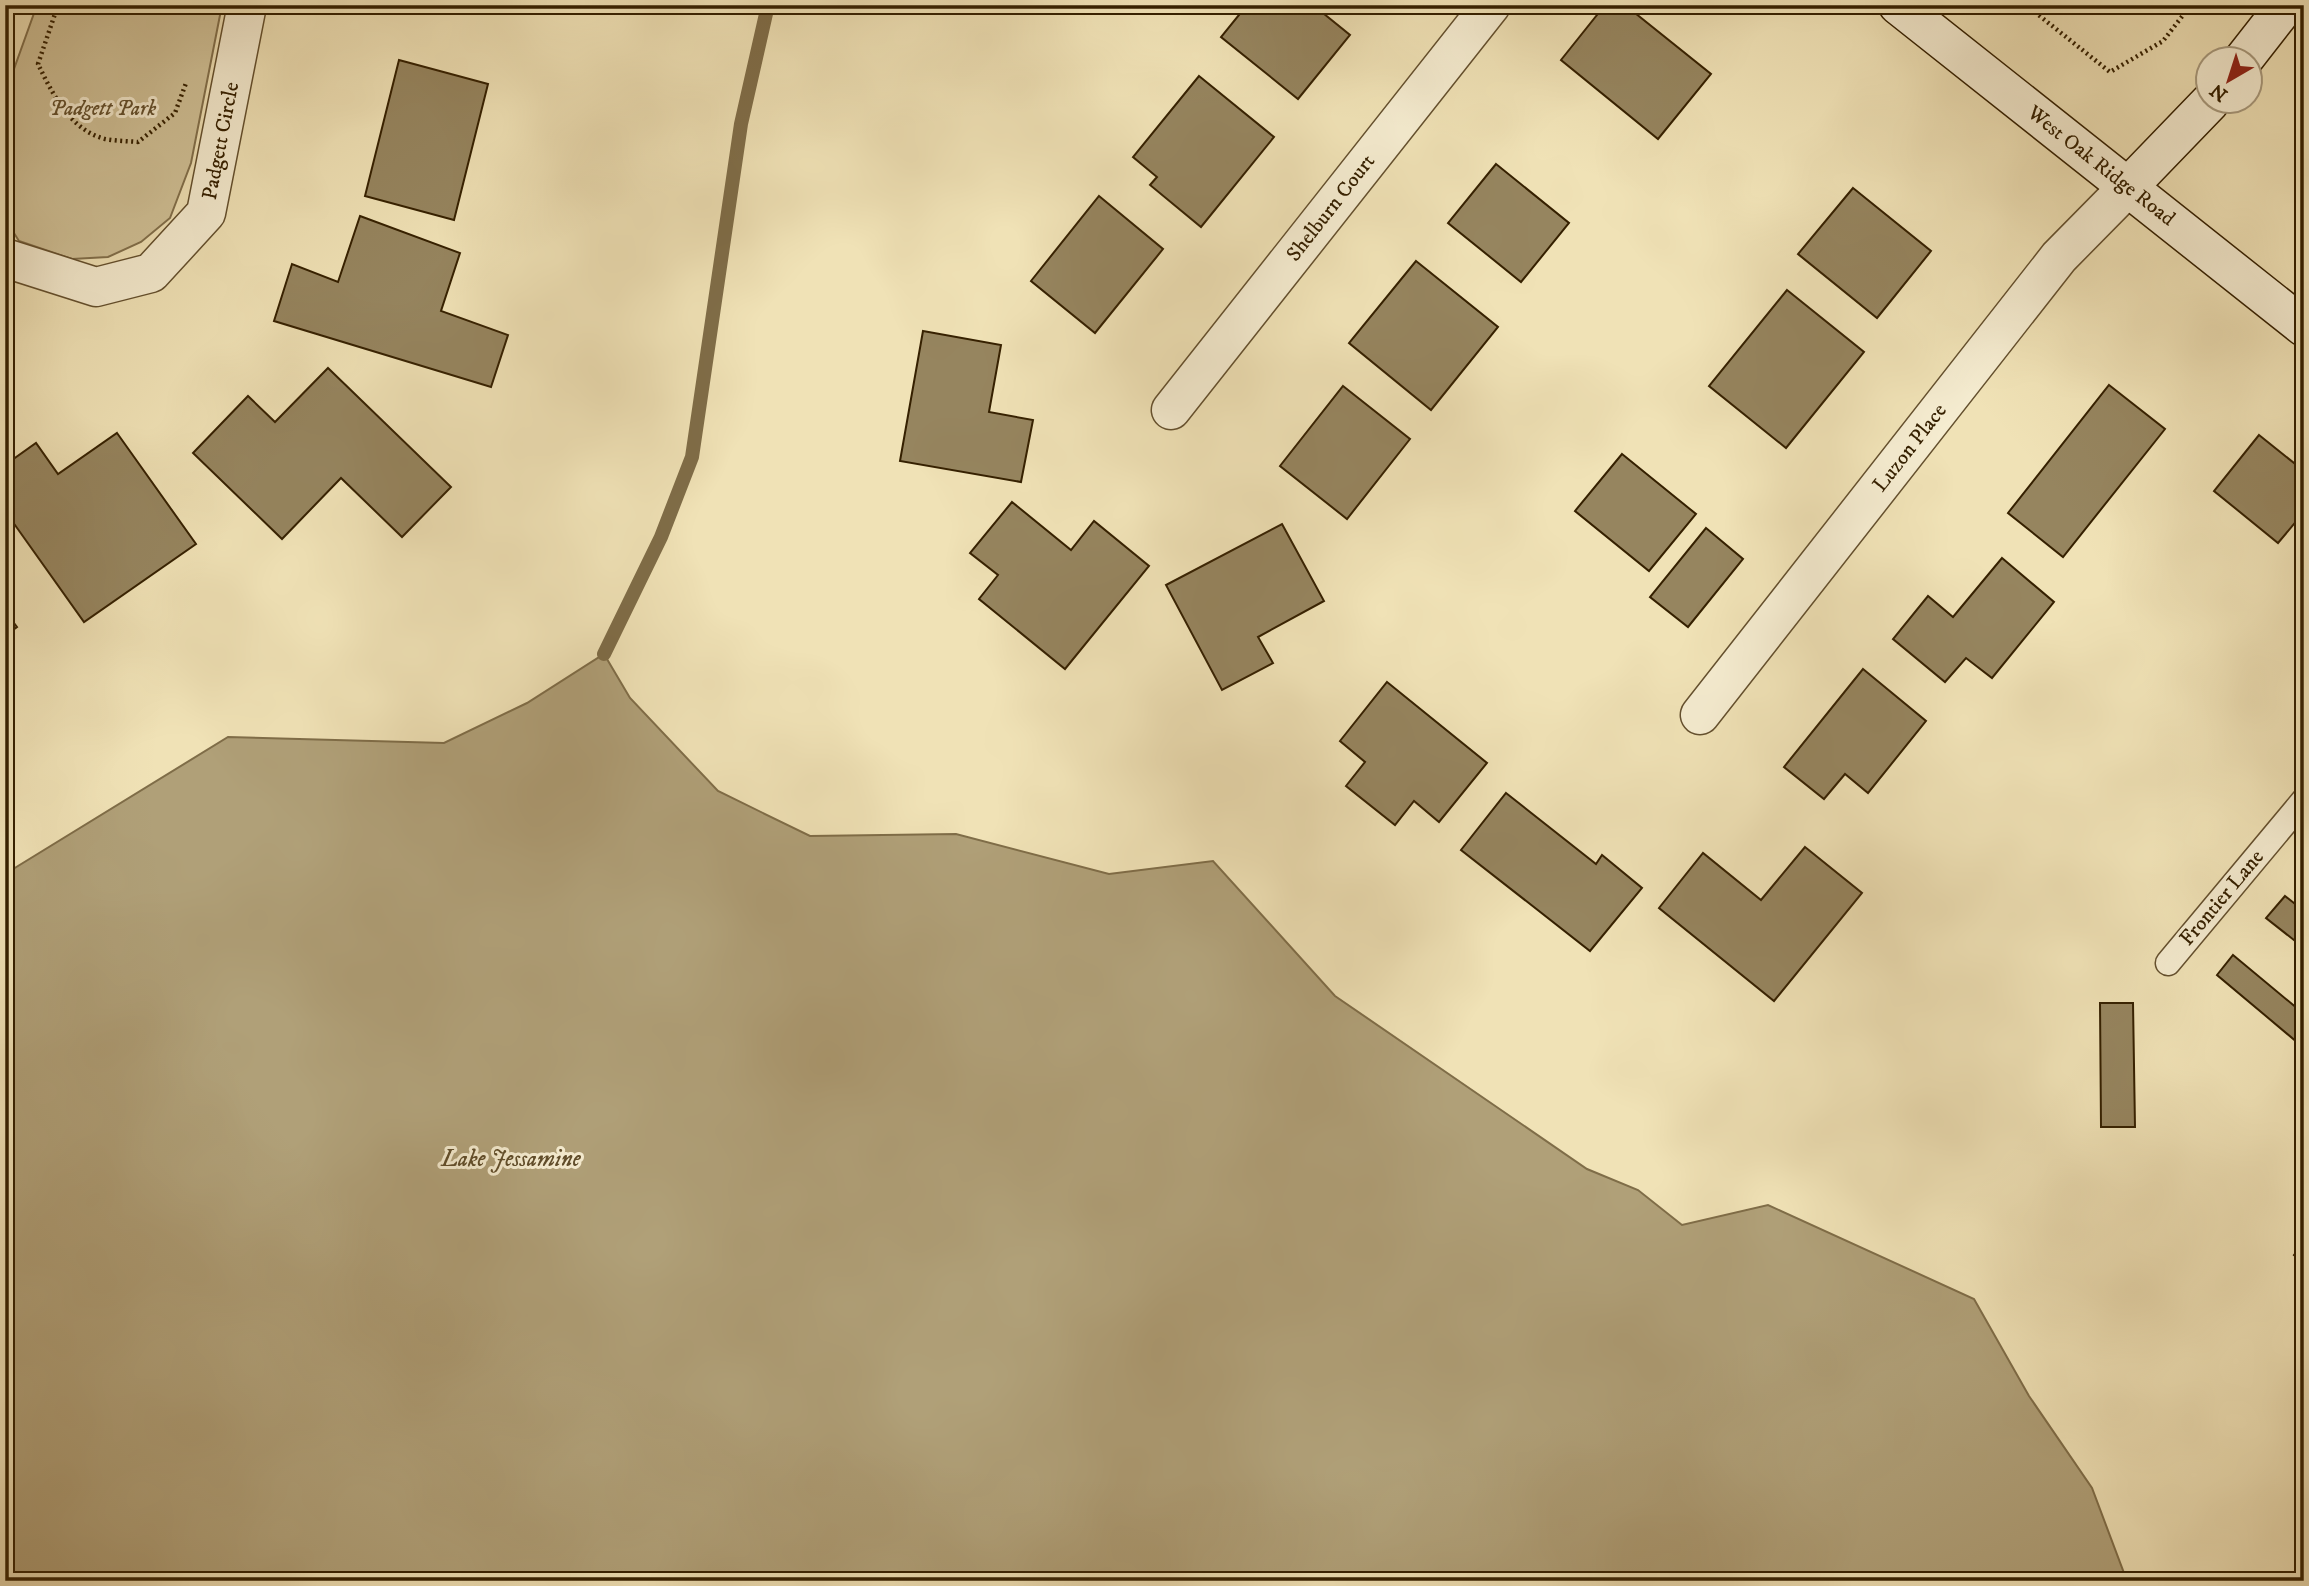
<svg xmlns="http://www.w3.org/2000/svg" width="2309" height="1586" font-family="'IM FELL DW Pica',serif">
<style>
.green{fill:#d0c197;stroke:#82704c;stroke-width:2}
.water{fill:#b0a078;stroke:#7f6d48;stroke-width:2}
.lines{fill:none;stroke-linecap:round;stroke-linejoin:round}
.stream{stroke:#7f6d48;stroke-width:14}
.building{fill:#96855f;stroke:#352000;stroke-width:2}
.lane-casing{stroke:#64502e;stroke-width:27}
.street-casing{stroke:#64502e;stroke-width:41}
.secondary-casing{stroke:#352000;stroke-width:41}
.path{stroke:#352000;stroke-width:4.5;stroke-dasharray:2 3.5;stroke-linecap:butt}
.lane{stroke:#f5ecd0;stroke-width:24}
.street{stroke:#f5ecd0;stroke-width:38}
.secondary{stroke:#f5ecd0;stroke-width:38}
.labels{text-anchor:middle;dominant-baseline:central;stroke-width:6;stroke-linejoin:round;paint-order:stroke}
.park-label{font-size:21px;font-style:italic;fill:#64502d;stroke:#f5ecd0}
.street-label{font-size:21px;fill:#352000;stroke:#f5ecd0}
.water-label{font-size:23px;font-style:italic;fill:#604d2a;stroke:#f5ecd0}
</style>
<rect width="100%" height="100%" fill="#f0e2b6"/>
<filter id="stains"><feTurbulence type="fractalNoise" baseFrequency=".00286" numOctaves="4"/><feColorMatrix values="0 0 0 0 .2 0 0 0 0 .09 0 0 0 0 .02 0 0 0 .5 -.17"/></filter>
<radialGradient id="worn" r=".72"><stop offset=".6" stop-color="#630" stop-opacity="0"/><stop offset="1" stop-color="#630" stop-opacity=".3"/></radialGradient>
<polygon class="green" points="37,5 222,5 191,163 170,218 141,242 108,257 72,259 19,241 5,219 5,94"/>
<polygon class="water" points="604,654 630,698 718,791 810,836 956,834 1109,874 1213,861 1335,996 1587,1169 1638,1190 1682,1225 1768,1205 1974,1299 2029,1396 2092,1488 2127,1581 5,1581 5,874 228,737 444,743 527,703"/>
<g class="lines">
<polyline class="stream" points="604,654 661,537 692,457 741,124 768,5"/>
</g>
<g class="building">
<polygon points="1247,5 1313,5 1350,35 1298,99 1221,37"/>
<polygon points="1605,5 1625,5 1711,74 1658,139 1561,60"/>
<polygon points="399,60 488,84 454,220 365,196"/>
<polygon points="1199,76 1274,137 1201,227 1150,185 1157,177 1133,157"/>
<polygon points="1496,164 1569,223 1521,282 1448,223"/>
<polygon points="1853,188 1931,251 1877,318 1798,254"/>
<polygon points="1099,196 1163,249 1095,333 1031,281"/>
<polygon points="360,216 460,253 441,311 508,335 491,387 274,321 292,264 338,282"/>
<polygon points="1416,261 1498,327 1431,410 1349,343"/>
<polygon points="1787,290 1864,352 1786,448 1709,386"/>
<polygon points="923,331 1001,345 989,412 1033,420 1021,482 900,461"/>
<polygon points="328,368 451,487 402,537 341,478 282,539 193,453 248,396 275,422"/>
<polygon points="2109,385 2165,429 2063,557 2008,513"/>
<polygon points="1343,386 1410,439 1347,519 1280,466"/>
<polygon points="117,433 196,544 84,622 5,511 5,465 36,443 58,474"/>
<polygon points="2259,435 2304,471 2304,512 2278,543 2214,491"/>
<polygon points="1622,454 1696,514 1649,571 1575,511"/>
<polygon points="1012,502 1071,550 1094,521 1149,566 1065,669 979,599 998,575 970,553"/>
<polygon points="1282,524 1324,601 1258,637 1273,663 1222,690 1166,585"/>
<polygon points="1706,528 1743,559 1688,627 1650,597"/>
<polygon points="2002,558 2054,602 1992,678 1966,658 1945,682 1893,639 1928,596 1953,617"/>
<polygon points="5,611 17,627 5,636"/>
<polygon points="1863,669 1926,721 1868,793 1845,774 1824,799 1784,767"/>
<polygon points="1387,682 1487,763 1439,822 1414,801 1395,825 1346,786 1365,762 1340,741"/>
<polygon points="1506,793 1596,864 1602,855 1642,888 1590,951 1461,850"/>
<polygon points="1805,847 1862,893 1774,1001 1659,908 1703,853 1761,900"/>
<polygon points="2285,896 2304,911 2304,948 2266,918"/>
<polygon points="2233,955 2304,1014 2304,1048 2217,975"/>
<polygon points="2100,1003 2133,1003 2135,1127 2101,1127"/>
<polygon points="2304,1242 2304,1263 2294,1255"/>
</g>
<g class="lines">
<defs>
<polyline id="lane" points="2168,963 2304,800"/>
<g id="street">
<polyline points="5,258 96,287 151,273 206,213 247,5"/>
<polyline points="1171,410 1491,5"/>
<polyline points="1700,715 2059,257 2128,187"/>
</g>
<g id="secondary">
<polyline points="1898,5 2304,327"/>
<polyline points="2243,60 2286,5"/>
<polyline points="2128,187 2210,102"/>
</g>
</defs>
<use href="#lane" class="lane-casing"/>
<use href="#street" class="street-casing"/>
<use href="#secondary" class="secondary-casing"/>
<g class="path">
<path d="M58,5L38,64C52,93 70,130 105,139C116,141 127,141 138,142L175,113L186,83"/>
<polyline points="2026,5 2110,72 2163,41 2191,5"/>
</g>
<use href="#lane" class="lane"/>
<use href="#street" class="street"/>
<use href="#secondary" class="secondary"/>
</g>
<g class="labels">
<g class="park-label">
<text x="103" y="109">Padgett Park</text>
</g>
<g class="street-label">
<text transform="translate(221 141) rotate(-79)">Padgett Circle</text>
<text transform="translate(2101 166) rotate(38)">West Oak Ridge Road</text>
<text transform="translate(1331 208) rotate(-52)">Shelburn Court</text>
<text transform="translate(1910 448) rotate(-52)">Luzon Place</text>
<text transform="translate(2222 898) rotate(-50)">Frontier Lane</text>
</g>
<g class="water-label">
<text x="511" y="1159">Lake Jessamine</text>
</g>
</g>
<rect width="2309" height="1586" fill="none" stroke="#f0e2b6" stroke-width="28"/>
<rect x="7" y="7" width="2295" height="1572" fill="none" stroke="#352000" stroke-width="3.5"/>
<rect x="14" y="14" width="2281" height="1558" fill="none" stroke="#352000" stroke-width="2"/>
<g transform="translate(2229 80) rotate(219)"><circle r="33" fill="#f5ecd0" stroke="#a89a7d" stroke-width="2"/>
<path d="M0-5L12 26L0 18L-12 26Z" fill="#8f2418"/>
<text y="-10" font-size="19" font-weight="bold" text-anchor="middle" fill="#352000">N</text>
</g>
<rect width="100%" height="100%" filter="url(#stains)"/>
<rect width="100%" height="100%" fill="url(#worn)"/>
</svg>
